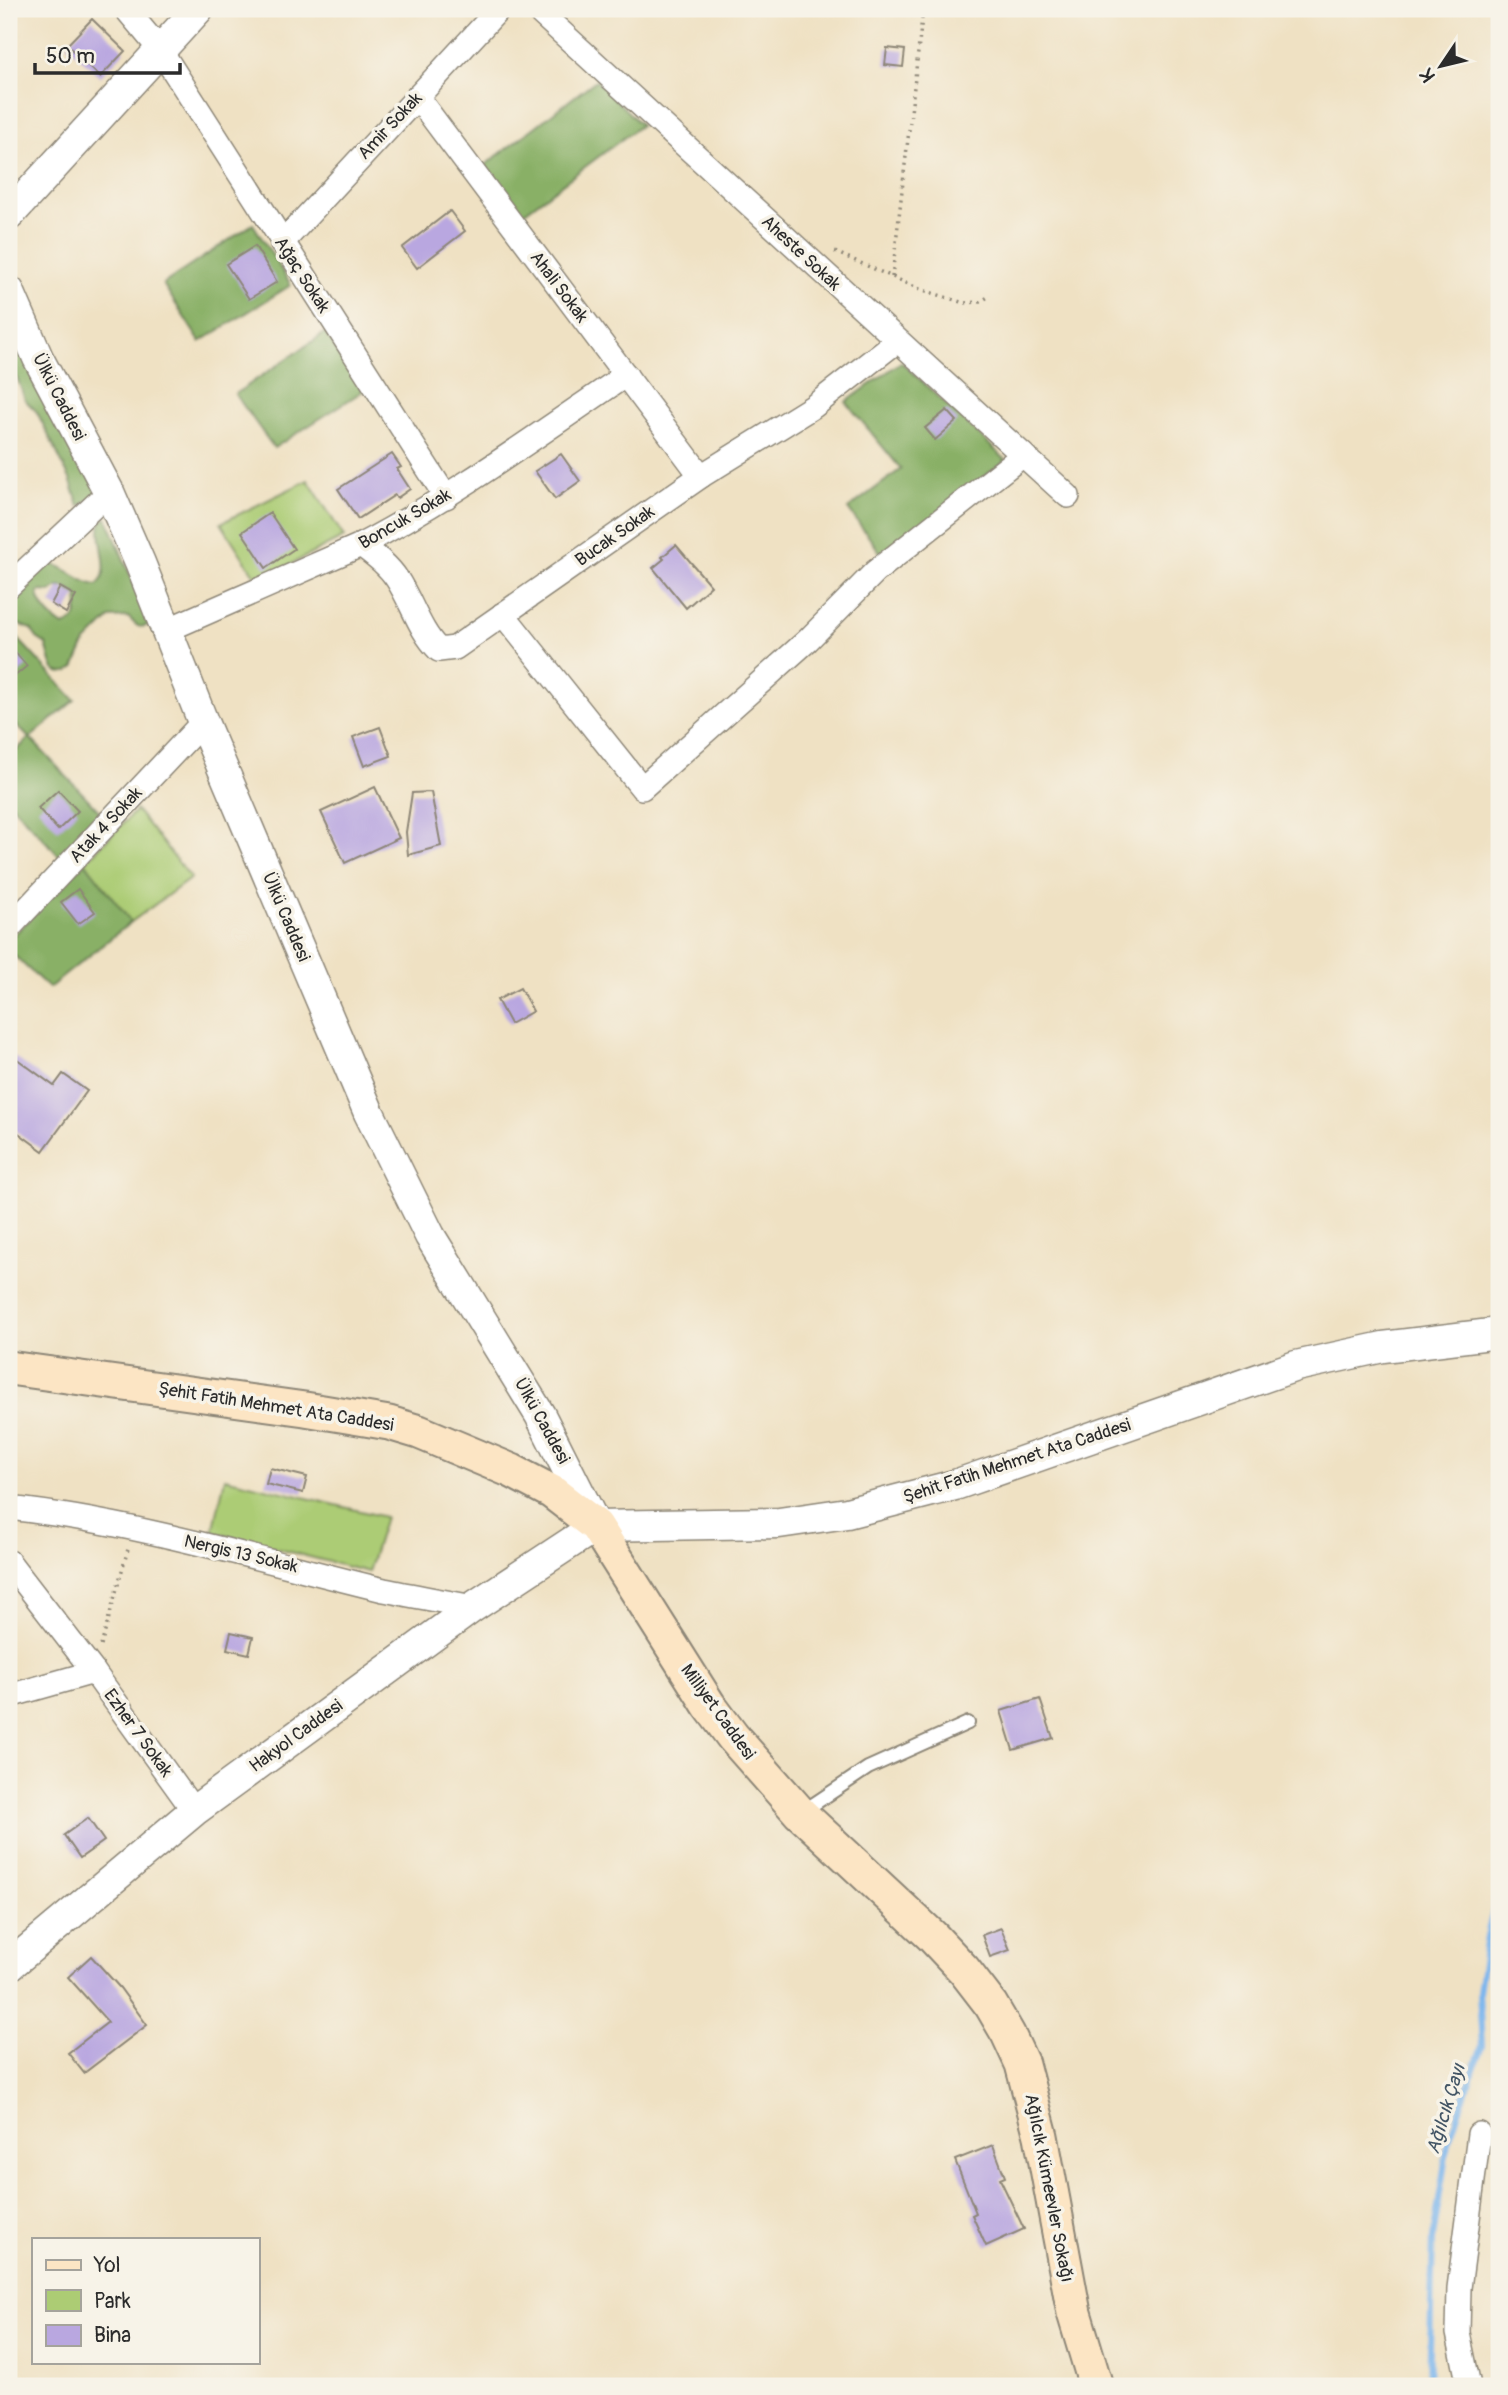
<svg xmlns="http://www.w3.org/2000/svg" width="1508" height="2395" font-family="Pangolin,sans-serif">
<style>
.green{fill:#accc74;stroke:#6c7c50;stroke-width:2}
.forest{fill:#89b066;stroke:#5a6e48;stroke-width:2;fill-rule:evenodd}
.lines{fill:none;stroke-linecap:round;stroke-linejoin:round}
.stream{stroke:#7cb6ed;stroke-width:6}
.building{fill:#b9a7e0}
.service-casing{stroke:#8d8677;stroke-width:16}
.minor-casing{stroke:#8d8677;stroke-width:26}
.tertiary-casing{stroke:#8d8677;stroke-width:33}
.secondary-casing{stroke:#8d8677;stroke-width:37}
.path{stroke:#8d8677;stroke-width:3.5;stroke-dasharray:2 5;stroke-linecap:butt}
.service{stroke:#fff;stroke-width:12}
.minor{stroke:#fff;stroke-width:23}
.tertiary{stroke:#fff;stroke-width:30}
.secondary{stroke:#fce5c4;stroke-width:33}
.labels{text-anchor:middle;dominant-baseline:central;stroke-width:7;stroke-linejoin:round;paint-order:stroke}
.street-label{font-size:18px;fill:#2b2b2b;stroke:#f7f3e8}
.water-label{font-size:19px;font-style:italic;fill:#435565;stroke:#f7f3e8}
</style>
<rect width="100%" height="100%" fill="#f7f3e8"/>
<filter id="ink" filterUnits="userSpaceOnUse"><feTurbulence type="fractalNoise" baseFrequency=".0143" numOctaves="2"/><feDisplacementMap in="SourceGraphic" scale="14" xChannelSelector="R" yChannelSelector="G"/><feConvolveMatrix kernelMatrix="1 2 1 2 8 2 1 2 1" color-interpolation-filters="sRGB"/></filter>
<filter id="wash" filterUnits="userSpaceOnUse"><feTurbulence type="fractalNoise" baseFrequency=".00686" numOctaves="4" result="noise"/><feDisplacementMap in="SourceGraphic" scale="28" xChannelSelector="R" yChannelSelector="G"/><feGaussianBlur stdDeviation="1.57" result="paint"/><feColorMatrix in="noise" values="0 0 0 0 0 0 0 0 0 0 0 0 0 0 0 0 0 1.4 0 .05"/><feComposite in="paint" operator="in"/></filter>
<g filter="url(#wash)">
<rect width="100%" height="100%" fill="#efe1c3"/>
<g class="green">
<polygon points="308,480 344,537 258,581 221,523"/>
<polygon points="136,810 191,878 131,922 85,862"/>
<polygon points="225,1478 385,1517 368,1572 213,1532"/>
</g>
<g class="forest">
<polygon points="596,80 641,125 522,214 484,166"/>
<polygon points="253,224 291,285 200,342 163,284"/>
<polygon points="9,320 101,493 79,506 70,479 37,412 25,400 9,355"/>
<polygon points="325,333 363,391 274,448 235,394"/>
<polygon points="901,362 1006,460 883,556 848,509 901,469 846,402"/>
<path d="M107,518L150,624C137,630 137,625 128,617L110,618L85,643L74,668C50,683 51,659 46,644L37,638L31,629L9,621L10,595L46,563C66,565 79,583 97,585C115,570 94,539 102,520ZM58,587H64L78,596C77,611 80,621 63,626C51,618 40,607 38,593L41,591L51,592Z"/>
<polygon points="9,629 75,700 30,738 104,816 62,859 9,802 9,758 29,738 9,717"/>
<polygon points="85,862 131,922 49,988 9,951 9,940"/>
</g>
<g class="lines">
<polyline class="stream" points="1429,2386 1433,2238 1448,2143 1482,2046 1479,1992 1487,1936 1499,1886"/>
</g>
<g id="blocks">
<g class="building">
<polygon points="92,19 125,51 100,77 67,45"/>
<polygon points="887,48 905,50 903,67 885,65"/>
<polygon points="450,211 465,231 417,268 402,248"/>
<polygon points="255,246 277,282 249,299 226,264"/>
<polygon points="947,410 957,421 935,440 925,428"/>
<polygon points="392,454 401,467 397,469 410,489 397,498 395,495 358,519 338,489"/>
<polygon points="561,454 580,481 555,499 535,471"/>
<polygon points="270,513 294,549 266,568 242,532"/>
<polygon points="676,545 711,586 686,608 653,568 664,559 662,557"/>
<polygon points="60,587 76,596 66,613 51,604"/>
<polygon points="9,645 27,666 9,681"/>
<polygon points="380,727 391,756 364,766 353,737"/>
<polygon points="375,787 399,838 345,863 321,812"/>
<polygon points="58,790 78,811 58,830 38,808"/>
<polygon points="431,792 441,846 408,855 406,832 412,793"/>
<polygon points="78,889 95,912 78,924 61,902"/>
<polygon points="520,988 533,1011 510,1024 497,1000"/>
<polygon points="9,1053 54,1086 63,1074 87,1091 43,1151 9,1126"/>
<polygon points="270,1468 307,1477 303,1493 266,1484"/>
<polygon points="231,1632 253,1637 249,1654 227,1649"/>
<polygon points="1040,1699 1053,1738 1013,1750 1001,1711"/>
<polygon points="88,1818 104,1841 80,1858 64,1835"/>
<polygon points="1001,1928 1010,1950 990,1957 982,1935"/>
<polygon points="91,1956 120,1988 147,2025 84,2073 68,2053 108,2022 68,1977"/>
<polygon points="993,2145 1005,2177 1000,2179 1024,2229 986,2246 972,2215 976,2213 955,2160"/>
</g>
</g>
</g>
<g filter="url(#ink)">
<use href="#blocks" fill-opacity="0" stroke="#8d8677" stroke-width="2"/>
<g class="lines">
<defs>
<polyline id="service" points="802,1812 868,1768 968,1723"/>
<g id="minor">
<polyline points="126,9 161,51 446,497"/>
<polyline points="536,9 1068,496"/>
<polyline points="417,97 701,476"/>
<polyline points="282,243 499,9"/>
<path d="M361,545C374,555 388,565 397,579C412,602 419,630 439,650L455,648L701,476L814,406L897,341"/>
<polyline points="9,586 109,492"/>
<polyline points="503,614 642,788 808,640 875,572 1023,455"/>
<path d="M167,630L361,545C454,496 539,434 626,375"/>
<polyline points="9,928 203,722"/>
<path d="M9,1508C136,1522 260,1560 384,1590C413,1596 443,1601 473,1607"/>
<polyline points="9,1562 94,1672 194,1811"/>
<polyline points="9,1696 94,1672"/>
<polyline points="1469,2386 1458,2333 1459,2288 1479,2134"/>
</g>
<g id="tertiary">
<polyline points="9,215 198,9"/>
<polyline points="9,291 38,358 109,492 140,563 203,722 369,1113 430,1236 540,1415 596,1526"/>
<polyline points="596,1526 779,1523 847,1513 955,1485 1296,1366 1383,1347 1499,1333"/>
<polyline points="9,1966 194,1811 473,1607 596,1526"/>
</g>
<polyline id="secondary" points="9,1368 305,1409 389,1423 419,1432 512,1471 552,1492 596,1526 709,1705 733,1737 800,1813 932,1936 964,1970 991,2005 1008,2034 1022,2064 1041,2136 1074,2313 1096,2386"/>
</defs>
<use href="#service" class="service-casing"/>
<use href="#minor" class="minor-casing"/>
<use href="#tertiary" class="tertiary-casing"/>
<use href="#secondary" class="secondary-casing"/>
<g class="path">
<polyline points="835,252 920,289 964,303 980,302 991,295"/>
<polyline points="892,277 923,9"/>
<polyline points="101,1646 128,1549"/>
</g>
<use href="#service" class="service"/>
<use href="#minor" class="minor"/>
<use href="#tertiary" class="tertiary"/>
<use href="#secondary" class="secondary"/>
</g>
</g>
<g class="labels">
<g class="street-label">
<text transform="translate(390 126) rotate(-47)">Amir Sokak</text>
<text transform="translate(801 253) rotate(43)">Aheste Sokak</text>
<text transform="translate(302 275) rotate(57)">Ağaç Sokak</text>
<text transform="translate(559 287) rotate(53)">Ahali Sokak</text>
<text transform="translate(59 397) rotate(63)">Ülkü Caddesi</text>
<text transform="translate(405 519) rotate(-30)">Boncuk Sokak</text>
<text transform="translate(615 536) rotate(-35)">Bucak Sokak</text>
<text transform="translate(106 825) rotate(-47)">Atak 4 Sokak</text>
<text transform="translate(286 917) rotate(67)">Ülkü Caddesi</text>
<text transform="translate(276 1407) rotate(9)">Şehit Fatih Mehmet Ata Caddesi</text>
<text transform="translate(542 1421) rotate(61)">Ülkü Caddesi</text>
<text transform="translate(1017 1461) rotate(-18)">Şehit Fatih Mehmet Ata Caddesi</text>
<text transform="translate(241 1554) rotate(13)">Nergis 13 Sokak</text>
<text transform="translate(718 1712) rotate(54)">Milliyet Caddesi</text>
<text transform="translate(138 1733) rotate(54)">Ezher 7 Sokak</text>
<text transform="translate(296 1736) rotate(-36)">Hakyol Caddesi</text>
<text transform="translate(1049 2188) rotate(79)">Ağılcık Kümeevler Sokağı</text>
</g>
<g class="water-label">
<text transform="translate(1446 2109) rotate(-73)">Ağılcık Çayı</text>
</g>
</g>
<rect width="1508" height="2395" fill="none" stroke="#f7f3e8" stroke-width="35"/>
<rect x="32" y="2238" width="228" height="126" fill="#f7f3e8" stroke="#a5a39c" stroke-width="2"/>
<rect x="46" y="2260" width="35" height="10" fill="#fce5c4" stroke="#a5a39c" stroke-width="2"/>
<text x="94" y="2272" font-size="21" fill="#2b2b2b">Yol</text>
<rect x="46" y="2290" width="35" height="21" fill="#accc74" stroke="#a5a39c" stroke-width="2"/>
<text x="94" y="2308" font-size="21" fill="#2b2b2b">Park</text>
<rect x="46" y="2325" width="35" height="21" fill="#b9a7e0" stroke="#a5a39c" stroke-width="2"/>
<text x="94" y="2342" font-size="21" fill="#2b2b2b">Bina</text>
<g transform="translate(1441 66) rotate(235)" stroke="#f7f3e8" stroke-width="5" paint-order="stroke">
<path d="M0-5L12 26L0 18L-12 26Z" fill="#2b2b2b"/>
<text y="-10" font-size="19" font-weight="bold" text-anchor="middle" fill="#2b2b2b">K</text>
</g>
<path d="M35 63v10h145v-10" fill="none" stroke="#2b2b2b" stroke-width="3.5"/>
<text x="46" y="63" font-size="21" fill="#2b2b2b" stroke="#f7f3e8" stroke-width="5" paint-order="stroke">50 m</text>
</svg>
